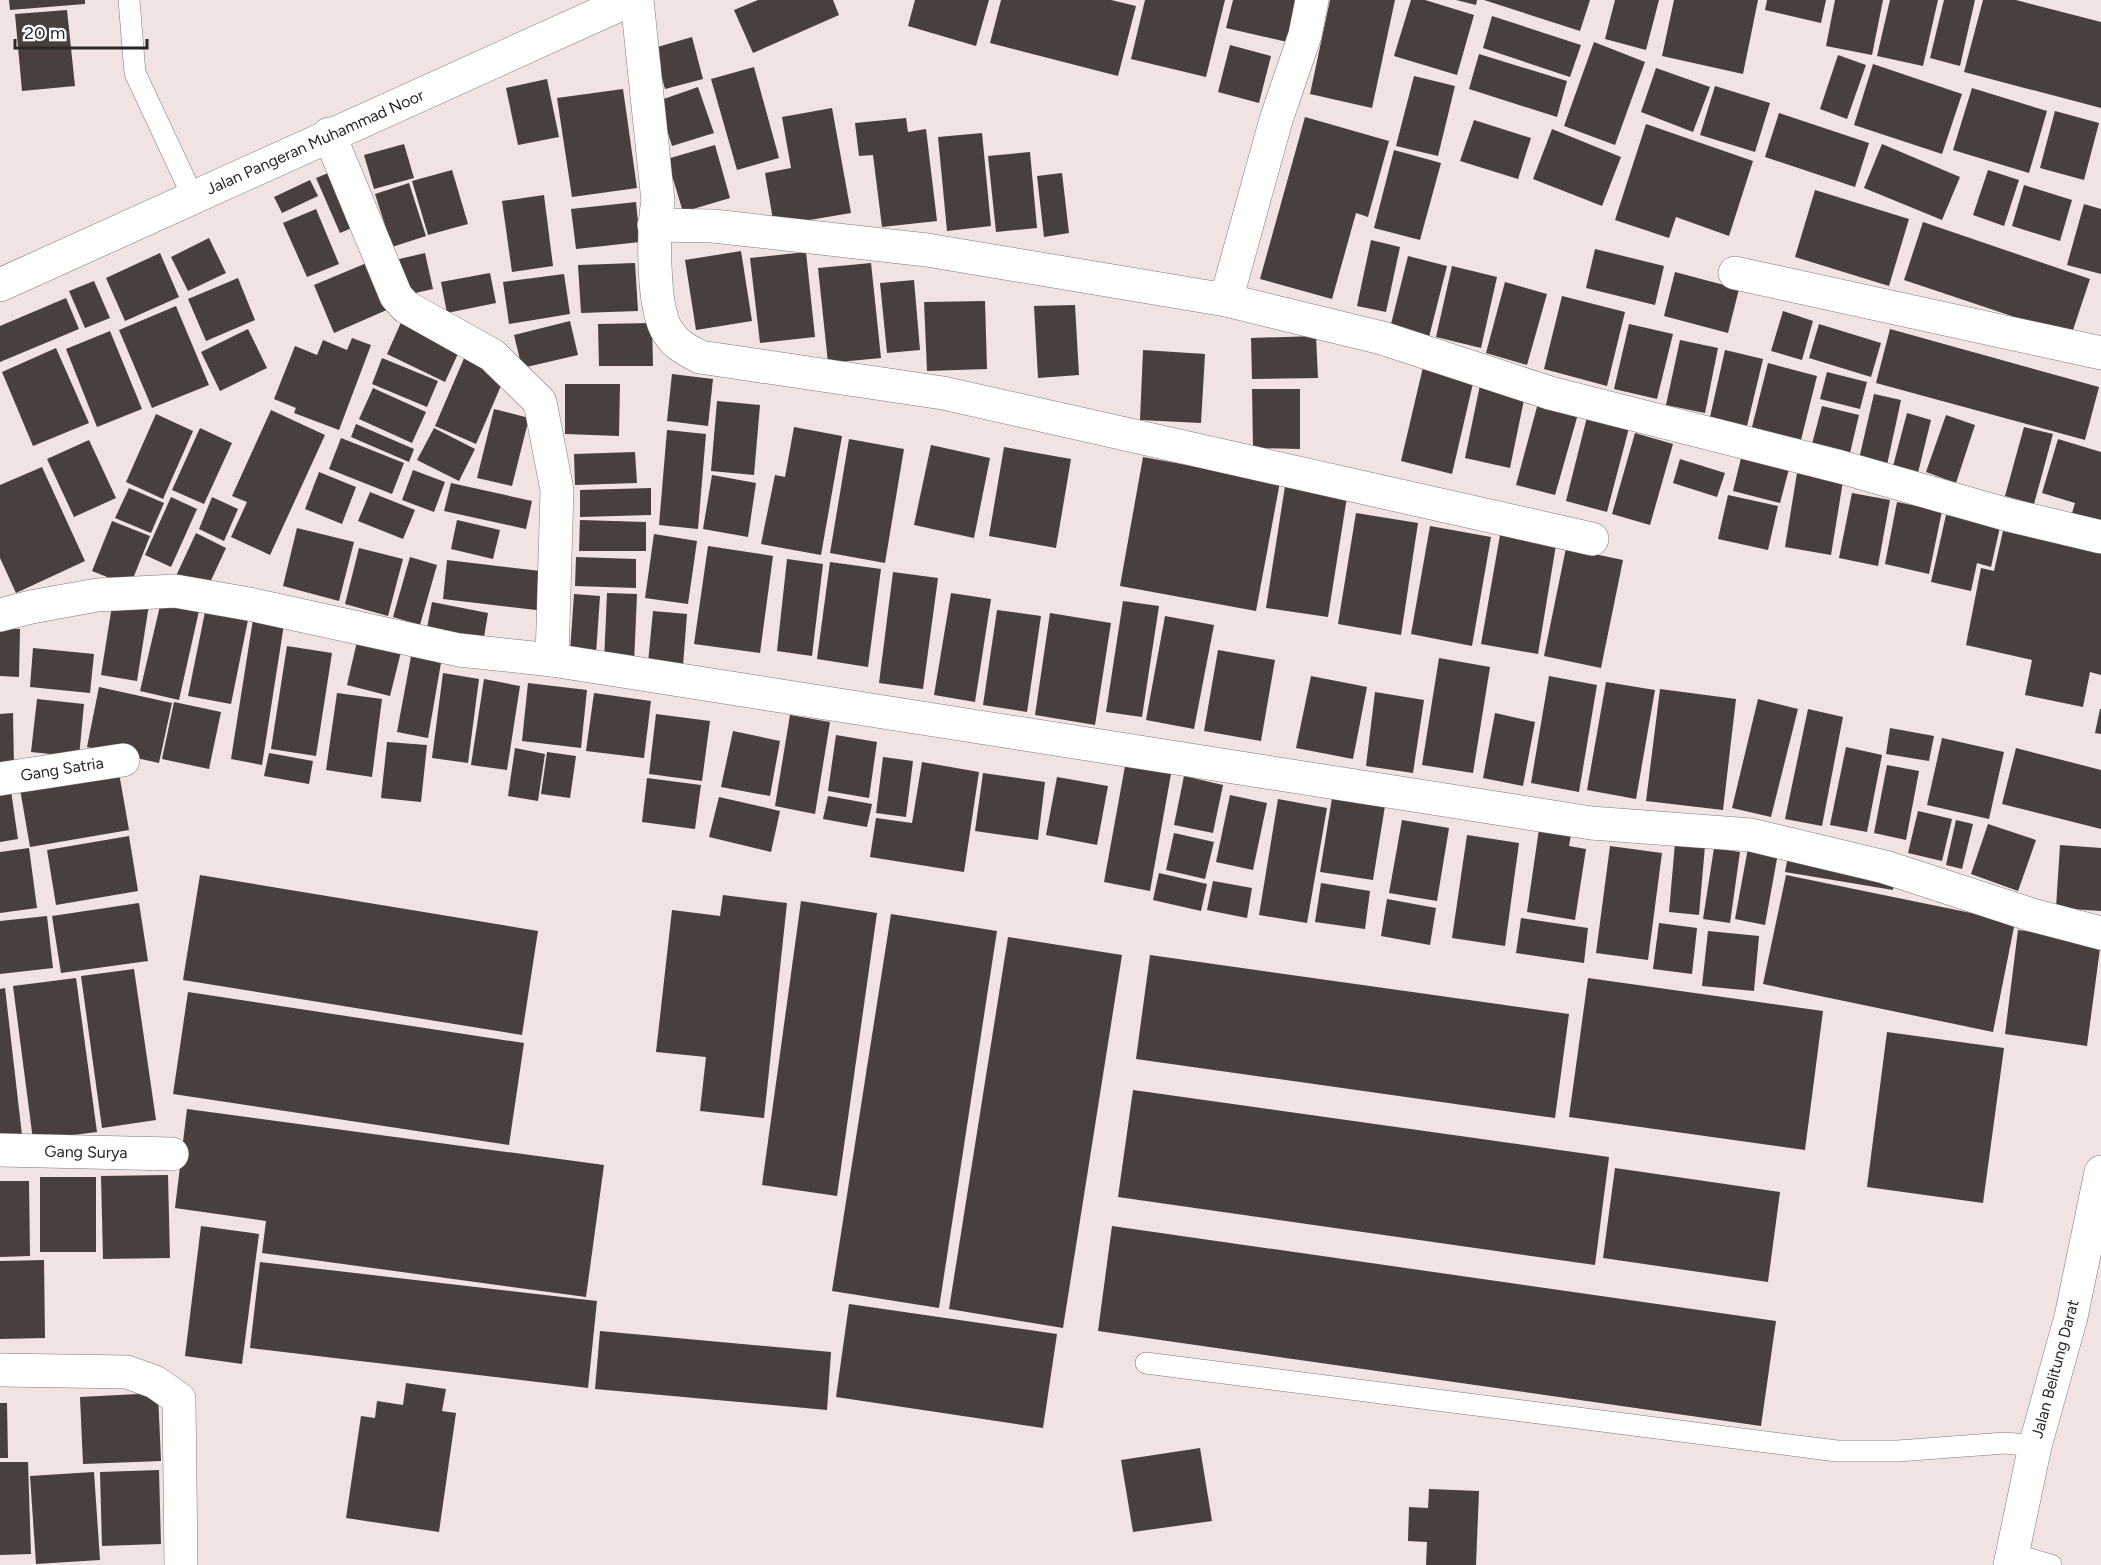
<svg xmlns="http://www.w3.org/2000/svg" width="2101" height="1565" font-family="Figtree,sans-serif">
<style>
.building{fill:#493f3e}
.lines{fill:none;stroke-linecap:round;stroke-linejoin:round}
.lane-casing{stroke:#827775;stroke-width:22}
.street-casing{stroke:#827775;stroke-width:34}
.secondary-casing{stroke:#827775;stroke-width:34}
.primary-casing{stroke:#827775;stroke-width:34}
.lane{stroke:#fff;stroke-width:21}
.street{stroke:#fff;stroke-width:33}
.secondary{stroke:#fff;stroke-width:33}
.primary{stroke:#fff;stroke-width:33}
.labels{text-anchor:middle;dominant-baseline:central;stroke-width:6;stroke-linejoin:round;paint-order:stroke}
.street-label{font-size:16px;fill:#2a2625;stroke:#fff}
</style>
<rect width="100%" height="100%" fill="#f0e3e2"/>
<g class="building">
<polygon points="9,0 85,0 85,4 10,10"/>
<polygon points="758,0 833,0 839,15 753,53 734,10"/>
<polygon points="915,0 989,0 976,46 908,26"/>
<polygon points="1001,0 1111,0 1136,6 1118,76 990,43"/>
<polygon points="1145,0 1225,0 1206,77 1131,59"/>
<polygon points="1233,0 1310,0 1300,45 1226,28"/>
<polygon points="1330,0 1395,0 1372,108 1310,94"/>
<polygon points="1411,0 1425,0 1474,15 1457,75 1394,56"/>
<polygon points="1456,0 1477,0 1476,5"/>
<polygon points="1484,0 1590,0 1580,31"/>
<polygon points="1615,0 1659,0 1646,50 1605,39"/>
<polygon points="1674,0 1758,0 1743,74 1662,56"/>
<polygon points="1767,0 1826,0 1821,23 1765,10"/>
<polygon points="1835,0 1883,0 1872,55 1826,46"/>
<polygon points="1890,0 1938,0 1923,66 1877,56"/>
<polygon points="1944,0 1975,0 1960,66 1930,58"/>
<polygon points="1983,0 2016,0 2101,22 2101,108 1964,72"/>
<polygon points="67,10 75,86 22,91 15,14"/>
<polygon points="1492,16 1581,45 1570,77 1483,48"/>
<polygon points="692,37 703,79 665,89 654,48"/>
<polygon points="1594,42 1645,62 1615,145 1564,126"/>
<polygon points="1230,45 1271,56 1259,103 1218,92"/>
<polygon points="1479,54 1567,81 1557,117 1469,89"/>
<polygon points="1838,55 1866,65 1847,119 1820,109"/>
<polygon points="1873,64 1962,94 1942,154 1854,125"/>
<polygon points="754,67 779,158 737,170 711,79"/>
<polygon points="1656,68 1710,87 1693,132 1641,112"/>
<polygon points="1414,76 1455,86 1438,156 1396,146"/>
<polygon points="547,79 559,137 518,145 506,88"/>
<polygon points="1715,86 1770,103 1755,152 1700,135"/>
<polygon points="698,87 714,133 672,146 658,101"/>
<polygon points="1972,88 2047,111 2029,173 1953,150"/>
<polygon points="623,89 637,188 572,197 557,98"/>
<polygon points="832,108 851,213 774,226 765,173 791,168 782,117"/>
<polygon points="2055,111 2099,123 2084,180 2040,168"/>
<polygon points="1779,113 1869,143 1855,187 1765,157"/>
<polygon points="1305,117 1389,141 1368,217 1356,213 1332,299 1260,279"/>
<polygon points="906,118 908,132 926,129 937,221 882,227 873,155 859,156 855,123"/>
<polygon points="1474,120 1531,138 1518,179 1460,161"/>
<polygon points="1646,124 1753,161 1729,236 1676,217 1669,238 1615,220"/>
<polygon points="1552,129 1621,157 1602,206 1533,179"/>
<polygon points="982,133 991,226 947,231 938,137"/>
<polygon points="404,144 414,178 374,189 364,155"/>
<polygon points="1882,144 1960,177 1942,220 1864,188"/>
<polygon points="715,145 730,198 683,212 667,159"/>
<polygon points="1394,150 1441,163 1420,240 1374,228"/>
<polygon points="1030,152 1037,228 996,232 988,156"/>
<polygon points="338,169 361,224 340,233 316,178"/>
<polygon points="452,170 468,224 428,235 412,181"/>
<polygon points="1988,170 2019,180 2004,226 1973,215"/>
<polygon points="1062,173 1069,233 1044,237 1037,176"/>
<polygon points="310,180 318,196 282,213 274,197"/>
<polygon points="409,183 426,236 392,247 375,194"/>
<polygon points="2024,185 2072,200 2060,241 2012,226"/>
<polygon points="1815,190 1909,219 1889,286 1795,257"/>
<polygon points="544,195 553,266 512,272 502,201"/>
<polygon points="636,202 640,242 576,249 571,209"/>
<polygon points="2084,204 2101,209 2101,274 2067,265"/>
<polygon points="316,209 339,264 307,277 283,223"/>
<polygon points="1923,222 2090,279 2071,336 1904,280"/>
<polygon points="209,238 226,273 188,291 171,257"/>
<polygon points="1371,240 1400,247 1386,312 1357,306"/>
<polygon points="1595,249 1664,266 1655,305 1586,288"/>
<polygon points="741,251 752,321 696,330 685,260"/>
<polygon points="806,252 815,337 760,343 750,258"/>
<polygon points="160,253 179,297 125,321 106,278"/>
<polygon points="425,253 433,289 402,296 395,260"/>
<polygon points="1408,256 1447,266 1429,337 1390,328"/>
<polygon points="369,262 389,309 334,333 314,285"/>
<polygon points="635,263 638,311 581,313 578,265"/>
<polygon points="871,263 881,358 828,363 818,268"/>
<polygon points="1452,266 1497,277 1481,348 1436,337"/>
<polygon points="1675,272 1739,289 1728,333 1664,316"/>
<polygon points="490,273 496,303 447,313 441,282"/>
<polygon points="564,274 570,314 509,324 503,282"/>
<polygon points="238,278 255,320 206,341 188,299"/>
<polygon points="914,280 920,350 887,353 880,283"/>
<polygon points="94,281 110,318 85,328 69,291"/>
<polygon points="1505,282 1547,294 1527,365 1486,353"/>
<polygon points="1562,296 1625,312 1607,386 1544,369"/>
<polygon points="66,298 79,329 0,362 0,326"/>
<polygon points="985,301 987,369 927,371 924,302"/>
<polygon points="1075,305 1079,375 1038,378 1034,306"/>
<polygon points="176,306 209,385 152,408 119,330"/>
<polygon points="1783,311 1813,321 1802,360 1771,351"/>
<polygon points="403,318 462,345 445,382 387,354"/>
<polygon points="570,321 578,355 522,368 514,335"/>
<polygon points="652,323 653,366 599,366 598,324"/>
<polygon points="1629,324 1673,334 1657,399 1614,389"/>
<polygon points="1819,324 1881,343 1871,377 1809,358"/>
<polygon points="248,329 267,368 220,391 201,352"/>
<polygon points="1890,329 2099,387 2085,440 1876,383"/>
<polygon points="110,331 142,409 97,427 66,349"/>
<polygon points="1316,336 1318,378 1252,379 1251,338"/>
<polygon points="352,338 371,345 339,430 294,413 296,408 274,399 295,346 317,355 323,340 347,350"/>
<polygon points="1680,340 1718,348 1705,413 1666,405"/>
<polygon points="56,348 89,423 33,446 2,372"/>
<polygon points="1143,350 1205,354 1201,423 1140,420"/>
<polygon points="1725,350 1763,359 1747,426 1710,417"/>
<polygon points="465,356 506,374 476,444 435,426"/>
<polygon points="382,358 438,381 427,407 372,384"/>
<polygon points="1768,363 1817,376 1800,444 1751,431"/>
<polygon points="1423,367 1474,379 1452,474 1401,461"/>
<polygon points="1827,372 1867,382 1860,409 1820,399"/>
<polygon points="672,374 713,379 708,426 667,421"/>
<polygon points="565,384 620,384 619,436 565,434"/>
<polygon points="1480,385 1525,395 1510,468 1465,458"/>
<polygon points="373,388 426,412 412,443 359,419"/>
<polygon points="1252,389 1300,389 1300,449 1253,448"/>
<polygon points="1874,394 1901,400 1887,465 1859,459"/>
<polygon points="717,401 760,405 754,475 711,471"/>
<polygon points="1538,403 1578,414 1555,495 1516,485"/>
<polygon points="1822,406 1859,415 1850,453 1812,444"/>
<polygon points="494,409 529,418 512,486 477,478"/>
<polygon points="271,410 325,435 270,555 231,537 247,502 232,496"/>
<polygon points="1907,413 1931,420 1917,477 1892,470"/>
<polygon points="156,414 193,431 163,499 126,482"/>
<polygon points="1946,415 1975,425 1956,483 1926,472"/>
<polygon points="1587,417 1629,428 1607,512 1566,501"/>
<polygon points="356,424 414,449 409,462 351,437"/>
<polygon points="794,427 842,436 821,555 761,544 775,475 785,477"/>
<polygon points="2024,427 2053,434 2034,504 2005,496"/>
<polygon points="200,428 232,443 204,504 172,490"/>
<polygon points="434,428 475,449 459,481 417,460"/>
<polygon points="667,430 706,434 698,529 659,525"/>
<polygon points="1635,433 1673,444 1650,525 1612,514"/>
<polygon points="341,438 404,463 392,494 329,469"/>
<polygon points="849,439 904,449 885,563 830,553"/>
<polygon points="2058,439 2101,452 2101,524 2070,520 2075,503 2042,493"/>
<polygon points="89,440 116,498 74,517 47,459"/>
<polygon points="931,445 990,458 974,538 914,525"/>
<polygon points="1004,447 1071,459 1056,548 989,536"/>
<polygon points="635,452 637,483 575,485 574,454"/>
<polygon points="1143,457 1280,482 1256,611 1120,586"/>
<polygon points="1741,458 1789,469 1780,503 1733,491"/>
<polygon points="1680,459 1725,473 1717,497 1673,483"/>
<polygon points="42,467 85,561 16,593 0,558 0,485"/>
<polygon points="413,470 445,482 434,512 402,500"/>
<polygon points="319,472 356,487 342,524 305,509"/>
<polygon points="1797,473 1843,481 1831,555 1785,547"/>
<polygon points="712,475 756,483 748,537 703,529"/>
<polygon points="451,483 532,501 526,529 444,511"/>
<polygon points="1285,486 1347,497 1328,617 1266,608"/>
<polygon points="129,488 164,503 151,533 115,518"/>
<polygon points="651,488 651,515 580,517 580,490"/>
<polygon points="370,492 415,510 403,539 358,521"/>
<polygon points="1852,493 1890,500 1878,566 1839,558"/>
<polygon points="1728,495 1778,506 1768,550 1718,539"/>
<polygon points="171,497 197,509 171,567 145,555"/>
<polygon points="212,497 238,509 224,541 199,529"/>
<polygon points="1897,502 1942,511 1929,574 1885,564"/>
<polygon points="1356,513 1418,523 1401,635 1338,624"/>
<polygon points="1946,515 2000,527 1991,567 1977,563 1971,591 1931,582"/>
<polygon points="457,520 500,530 493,559 451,549"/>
<polygon points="580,520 646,522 646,551 579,551"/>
<polygon points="112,521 150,536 130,586 92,571"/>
<polygon points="1430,526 1491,537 1472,646 1411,634"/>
<polygon points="297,528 354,542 339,601 283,586"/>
<polygon points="2003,531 2101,552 2101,675 2090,672 2083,707 2025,695 2032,660 1966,645 1981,568 1994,571"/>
<polygon points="196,533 226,548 206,591 176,576"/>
<polygon points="654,534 697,541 688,604 645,598"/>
<polygon points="1500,535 1556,545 1538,654 1481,644"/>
<polygon points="708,546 773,556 760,653 694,644"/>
<polygon points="359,548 403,559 388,616 345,604"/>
<polygon points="1566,548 1623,560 1601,668 1544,656"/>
<polygon points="410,557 437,565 420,625 393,617"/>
<polygon points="576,557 636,559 636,588 575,586"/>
<polygon points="787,559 823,564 812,656 777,651"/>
<polygon points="447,560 549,572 545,611 443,599"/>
<polygon points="830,562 881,569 868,667 817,659"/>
<polygon points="893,572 938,578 923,689 879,683"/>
<polygon points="163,593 201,602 179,700 140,691"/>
<polygon points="607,593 637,594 634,664 604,662"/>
<polygon points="951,593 991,599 975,702 934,695"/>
<polygon points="574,594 600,596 596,654 570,652"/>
<polygon points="113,599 149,605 137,681 101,675"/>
<polygon points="1123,601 1159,606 1142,717 1106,712"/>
<polygon points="432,602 488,613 482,649 425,638"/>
<polygon points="206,607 249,615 231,704 188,696"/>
<polygon points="997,610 1041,616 1027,712 983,705"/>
<polygon points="653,611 687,614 683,666 648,663"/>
<polygon points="254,613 285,618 262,765 231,759"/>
<polygon points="1050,613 1111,623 1095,725 1035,715"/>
<polygon points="1165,616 1214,625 1194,729 1146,720"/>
<polygon points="0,628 20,629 19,677 0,676"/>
<polygon points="358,637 402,648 390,696 347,685"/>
<polygon points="287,646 332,653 316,756 271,749"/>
<polygon points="33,648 94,654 90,693 30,687"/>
<polygon points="1218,650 1275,660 1261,741 1204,731"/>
<polygon points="412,651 442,657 428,738 397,732"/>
<polygon points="1439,658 1490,667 1473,773 1422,765"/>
<polygon points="443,673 479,679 468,763 432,758"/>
<polygon points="1311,676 1367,687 1353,759 1296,748"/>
<polygon points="1549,676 1597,685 1579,792 1531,783"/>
<polygon points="484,679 520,686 507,770 471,765"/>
<polygon points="1606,682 1655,690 1636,799 1587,790"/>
<polygon points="528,683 587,690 581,748 522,741"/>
<polygon points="99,687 172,703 159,763 87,747"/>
<polygon points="1660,689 1736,699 1723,810 1646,801"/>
<polygon points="1375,692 1424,700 1413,773 1366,766"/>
<polygon points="337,693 382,699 372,777 326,770"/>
<polygon points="594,693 651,701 644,758 586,751"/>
<polygon points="37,699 84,704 79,757 31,752"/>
<polygon points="1758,699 1798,709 1771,817 1732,808"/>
<polygon points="174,702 221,712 209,769 162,759"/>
<polygon points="1808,709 1843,717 1822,826 1785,819"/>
<polygon points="2100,709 2101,709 2101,734 2095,733"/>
<polygon points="13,713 14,766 0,766 0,714"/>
<polygon points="1495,713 1535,722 1523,786 1483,778"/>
<polygon points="656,714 710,721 702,781 649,774"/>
<polygon points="790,715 830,722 815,814 775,806"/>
<polygon points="1890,728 1934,736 1929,761 1886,754"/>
<polygon points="733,731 780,741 770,796 721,787"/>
<polygon points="836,735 877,742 869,798 828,791"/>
<polygon points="1942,738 2004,752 1989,819 1927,805"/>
<polygon points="387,742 427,745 421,802 381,798"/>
<polygon points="1846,747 1882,755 1867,832 1830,825"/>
<polygon points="515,748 545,754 538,801 508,796"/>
<polygon points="2016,748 2101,770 2101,829 2002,804"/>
<polygon points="547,752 576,756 570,798 541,794"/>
<polygon points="269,753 313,761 309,784 264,776"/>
<polygon points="883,757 913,761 906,817 876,813"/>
<polygon points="922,762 979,772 964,872 870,857 876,818 912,823"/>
<polygon points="1887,765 1919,771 1906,840 1874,833"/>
<polygon points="1125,766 1171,774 1150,891 1104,882"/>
<polygon points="119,773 129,830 30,847 20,789"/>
<polygon points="983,773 1045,782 1038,840 975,831"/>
<polygon points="1184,776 1223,785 1213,833 1174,825"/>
<polygon points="1057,777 1108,786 1097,845 1046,835"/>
<polygon points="647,778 701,785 695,829 642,822"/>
<polygon points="10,784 18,839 0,842 0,785"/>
<polygon points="1230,795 1267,803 1253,870 1216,862"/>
<polygon points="828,796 872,804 867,827 823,819"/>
<polygon points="719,797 780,811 771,852 709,837"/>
<polygon points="1332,798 1385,806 1373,880 1320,872"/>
<polygon points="1278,799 1327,808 1307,923 1259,915"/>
<polygon points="1918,811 1952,819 1942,861 1908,853"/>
<polygon points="1402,820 1449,828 1437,901 1389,893"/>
<polygon points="1956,820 1973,824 1962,869 1946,865"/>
<polygon points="1988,824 2036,840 2018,891 1971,874"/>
<polygon points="1539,829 1571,835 1569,846 1586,849 1575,920 1527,912"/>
<polygon points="1174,833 1214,842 1205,879 1166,870"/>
<polygon points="1467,835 1519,843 1505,946 1452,938"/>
<polygon points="129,836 138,891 56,905 47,850"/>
<polygon points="1675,843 1705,846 1699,915 1669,912"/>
<polygon points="2060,845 2101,848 2101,911 2056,908"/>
<polygon points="1610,846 1662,853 1648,960 1596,953"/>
<polygon points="29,848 37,908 0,913 0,852"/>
<polygon points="1714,848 1740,852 1730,923 1703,919"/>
<polygon points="1748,848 1778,853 1765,925 1735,919"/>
<polygon points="1788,856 1895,874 1893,890 1785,872"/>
<polygon points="1159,873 1207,884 1201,911 1153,900"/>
<polygon points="200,875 538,931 522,1035 183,980"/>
<polygon points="1786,875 2015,922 1993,1032 1763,984"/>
<polygon points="1213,881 1252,888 1247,918 1207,910"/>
<polygon points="1321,883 1370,891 1365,929 1315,922"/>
<polygon points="723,895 787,903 764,1118 700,1111 706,1057 656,1052 672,910 720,916"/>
<polygon points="1387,899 1436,908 1430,945 1381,936"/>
<polygon points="801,901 877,913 837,1196 762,1185"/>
<polygon points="139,903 148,961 61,973 52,916"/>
<polygon points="891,914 997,931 939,1308 832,1291"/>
<polygon points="47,916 53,968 0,974 0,921"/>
<polygon points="1521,918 1588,928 1584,963 1516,953"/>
<polygon points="1659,923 1697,928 1692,974 1653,969"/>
<polygon points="2018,930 2101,941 2087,1046 2005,1034"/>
<polygon points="1708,931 1759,936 1754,991 1702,986"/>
<polygon points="1008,937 1122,955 1063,1328 949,1309"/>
<polygon points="1150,955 1569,1014 1555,1118 1136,1059"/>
<polygon points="134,969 156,1120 102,1128 81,976"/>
<polygon points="76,978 97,1132 33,1140 13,986"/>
<polygon points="1588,978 1823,1011 1805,1150 1569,1117"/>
<polygon points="5,988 22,1135 0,1137 0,989"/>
<polygon points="188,992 524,1043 509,1145 173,1094"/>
<polygon points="1887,1032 2004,1048 1983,1203 1867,1187"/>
<polygon points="1133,1090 1609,1157 1595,1265 1118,1197"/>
<polygon points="187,1109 604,1165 586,1297 262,1253 266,1221 175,1208"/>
<polygon points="1615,1168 1780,1192 1768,1282 1603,1258"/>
<polygon points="168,1175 170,1258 103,1259 101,1176"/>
<rect x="40" y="1177" width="56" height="75"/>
<polygon points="0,1181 29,1181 30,1256 0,1257"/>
<polygon points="201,1226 259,1234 242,1364 185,1356"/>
<polygon points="1112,1226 1776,1321 1761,1426 1098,1331"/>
<polygon points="44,1260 45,1338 0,1339 0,1261"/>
<polygon points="260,1262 597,1301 588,1388 250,1348"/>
<polygon points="849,1304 1057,1334 1043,1428 836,1397"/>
<polygon points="600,1331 831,1352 827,1410 595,1389"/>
<polygon points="406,1383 446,1389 442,1411 456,1413 439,1532 346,1518 361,1416 375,1418 377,1401 403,1405"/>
<polygon points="158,1393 161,1461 83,1464 80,1397"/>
<polygon points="0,1403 7,1403 8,1458 0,1458"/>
<polygon points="1200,1448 1212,1521 1133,1532 1121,1460"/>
<polygon points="0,1462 28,1462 31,1554 0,1555"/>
<polygon points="159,1470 161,1544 102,1546 100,1472"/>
<polygon points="94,1472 100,1560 36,1564 30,1476"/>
<polygon points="1429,1489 1479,1491 1476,1565 1426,1565 1427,1542 1408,1541 1409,1507 1428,1508"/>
</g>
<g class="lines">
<defs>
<g id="lane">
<polyline points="129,0 135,73 193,197"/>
<polyline points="1146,1363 1837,1451 1898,1451 2005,1443 2035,1446"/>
<polyline points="2012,1554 2051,1565"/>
</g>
<g id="street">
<path d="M637,0L658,201C653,229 652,309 668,332C676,345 687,350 700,357L943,393L1592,539"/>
<polyline points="329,134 396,296 406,307 492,355 540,402 557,490 552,660"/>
<polyline points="654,225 713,226 927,250 1226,300 1382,338 1550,393 1841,467 2005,514 2101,537"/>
<polyline points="1735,273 2101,353"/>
<polyline points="1226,300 1276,120 1305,35 1312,0"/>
<polyline points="0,615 31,607 97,595 175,591 254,605 459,650 552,660 1591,823 1751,835 1885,867 2032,915 2101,933"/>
<polyline points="0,779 123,760"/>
<polyline points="0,1150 172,1154"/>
<polyline points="0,1370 127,1372 155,1382 179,1399 181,1565"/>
</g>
<polyline id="secondary" points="0,285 630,0"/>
<polyline id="primary" points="2010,1565 2035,1446 2071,1317 2101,1172"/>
</defs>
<use href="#lane" class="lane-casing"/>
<use href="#street" class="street-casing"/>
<use href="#secondary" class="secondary-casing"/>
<use href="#primary" class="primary-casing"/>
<use href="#lane" class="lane"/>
<use href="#street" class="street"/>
<use href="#secondary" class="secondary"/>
<use href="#primary" class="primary"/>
</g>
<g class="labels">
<g class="street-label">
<text transform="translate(315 142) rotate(-24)">Jalan Pangeran Muhammad Noor</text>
<text transform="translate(62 769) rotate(-9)">Gang Satria</text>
<text transform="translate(86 1152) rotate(1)">Gang Surya</text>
<text transform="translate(2055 1369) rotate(-75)">Jalan Belitung Darat</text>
</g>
</g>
<path d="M15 39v9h132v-9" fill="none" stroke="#2a2625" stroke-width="3"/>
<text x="24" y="39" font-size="18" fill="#2a2625" stroke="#ffffff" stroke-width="4.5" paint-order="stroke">20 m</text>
</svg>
